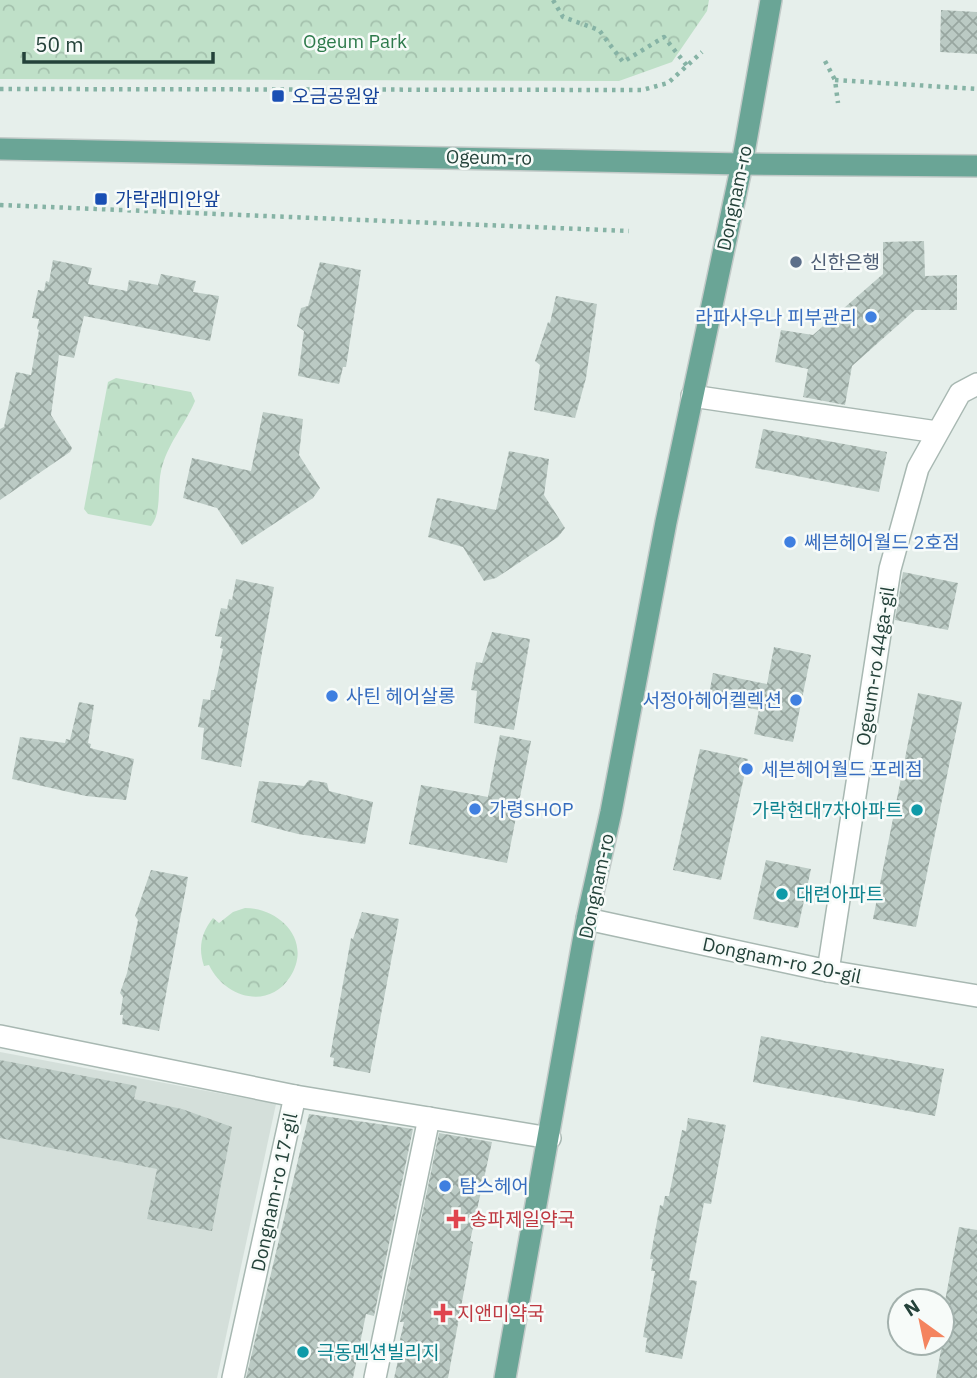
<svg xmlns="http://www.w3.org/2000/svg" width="977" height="1378" font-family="'IBM Plex Sans','Noto Sans KR',sans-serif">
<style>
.built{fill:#d4dfda}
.park{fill:url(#park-crowns)}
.building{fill:url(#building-cross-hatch)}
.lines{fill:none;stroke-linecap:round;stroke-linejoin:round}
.minor-casing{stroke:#a8b8b2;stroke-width:24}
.major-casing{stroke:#c2cac8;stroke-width:24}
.path{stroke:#86b3a5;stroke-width:4.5;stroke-dasharray:3.5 5;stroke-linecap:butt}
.minor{stroke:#fff;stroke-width:21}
.major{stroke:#6aa596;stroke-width:21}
.transit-dot{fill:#1a4fb4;stroke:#f7fbf9;stroke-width:2.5}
.service-dot{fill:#5c6f8a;stroke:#f7fbf9;stroke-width:2.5}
.shop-dot{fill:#3f7fe0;stroke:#f7fbf9;stroke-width:2.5}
.culture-dot{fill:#0f9aa8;stroke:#f7fbf9;stroke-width:2.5}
.health-dot{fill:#e0444e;stroke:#f7fbf9;stroke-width:2.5}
.labels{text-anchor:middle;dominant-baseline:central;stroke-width:5;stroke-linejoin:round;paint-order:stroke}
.park-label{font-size:19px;fill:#2d7a4b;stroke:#f7fbf9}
.transit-label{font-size:19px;fill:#164399;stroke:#f7fbf9;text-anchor:start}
.street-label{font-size:19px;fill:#24423a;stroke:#f7fbf9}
.service-label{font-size:19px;fill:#4e5e75;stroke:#f7fbf9;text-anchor:start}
.shop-label{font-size:19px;fill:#366cbe;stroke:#f7fbf9;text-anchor:start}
.culture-label{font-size:19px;fill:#0d838f;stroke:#f7fbf9;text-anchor:start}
.health-label{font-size:19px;fill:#be3a42;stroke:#f7fbf9;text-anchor:start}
</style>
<defs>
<pattern id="park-crowns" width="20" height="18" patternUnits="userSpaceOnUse" patternTransform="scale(1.75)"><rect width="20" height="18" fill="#bfe0c8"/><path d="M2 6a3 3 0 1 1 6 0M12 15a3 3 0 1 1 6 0" fill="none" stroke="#a4c1ad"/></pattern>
<pattern id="building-cross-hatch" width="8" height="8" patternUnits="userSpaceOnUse" patternTransform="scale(1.75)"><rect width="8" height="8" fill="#bbcac4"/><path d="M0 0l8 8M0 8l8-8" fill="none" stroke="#98a6a0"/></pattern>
</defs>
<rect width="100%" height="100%" fill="#e6efeb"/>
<polygon class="built" points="0,1052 276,1104 217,1378 0,1378"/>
<g class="park">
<polygon points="0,0 709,0 707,11 672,62 619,81 0,79"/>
<path d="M116,378L191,392L195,401C185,425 167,444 161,471C157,489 162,512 151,526L88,514L84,509L108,382Z"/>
<path d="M245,908C280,908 313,941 290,977C268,1011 224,997 209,965L204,966C198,948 201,933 213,918L219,923L233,912Z"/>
</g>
<g class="building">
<polygon points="941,10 977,12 977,54 940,52"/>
<polygon points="924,241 925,276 957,275 957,310 915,310 852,366 845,405 803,397 808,369 775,362 781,330 813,335 883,274 883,242"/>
<polygon points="53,260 92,268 88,284 127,291 129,280 158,285 161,274 196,281 193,292 219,296 210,341 84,316 74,358 59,355 51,415 72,448 70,452 0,500 0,429 4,427 16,372 31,375 39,330 37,329 39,319 32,318 38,290 44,291 46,281 49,282"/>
<polygon points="320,262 361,270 346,367 343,367 339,384 298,376 304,331 297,326 301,308 308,306"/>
<polygon points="556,296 597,304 586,378 575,418 534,410 540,365 535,361 548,322 550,323"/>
<polygon points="263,412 303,419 299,455 320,488 313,498 242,545 217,508 183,498 192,458 251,471"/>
<polygon points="763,429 887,452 879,492 755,468"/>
<polygon points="509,451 549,459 544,495 565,528 558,537 496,578 484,581 463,547 428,537 437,498 496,510"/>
<polygon points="903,572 958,583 948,630 895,620"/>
<polygon points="236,579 274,587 241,767 201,759 204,728 198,727 203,699 210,700 211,690 214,690 223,649 220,648 222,637 215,636 221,608 227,609 229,599 232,600"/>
<polygon points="492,632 530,639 514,730 474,723 477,691 471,690 476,662 482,663"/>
<polygon points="774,647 811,655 793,742 754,734 759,710 708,700 713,673 767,684"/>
<polygon points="918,693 962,702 916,927 873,919"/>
<polygon points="79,702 94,705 88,743 91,744 90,748 134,759 126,800 86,796 12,779 20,737 65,743 66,739 70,740"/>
<polygon points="500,735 531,741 507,863 409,844 421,785 488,797"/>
<polygon points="700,749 748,759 721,880 673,870"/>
<polygon points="309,780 327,783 329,791 373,802 365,844 298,834 251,822 259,781 304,786"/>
<polygon points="766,860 811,869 798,928 753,919"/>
<polygon points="151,870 188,877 159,1031 122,1024 123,1015 120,1015 123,997 120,993 127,973 138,920 135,916"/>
<polygon points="362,912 399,919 370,1073 333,1066 334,1058 330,1057 351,938 353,939"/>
<polygon points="761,1036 944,1069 935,1116 753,1082"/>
<polygon points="0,1060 137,1086 134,1099 182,1109 232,1127 212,1231 147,1219 157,1169 0,1138"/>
<polygon points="309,1114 413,1129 374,1316 366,1314 353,1378 246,1378"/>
<polygon points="688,1118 726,1125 711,1204 704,1203 689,1280 697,1281 682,1359 645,1352 647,1338 643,1337 655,1271 651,1271 653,1259 650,1259 660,1205 663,1206 665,1196 669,1196 682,1130 686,1131"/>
<polygon points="439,1133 492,1142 470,1241 473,1242 448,1378 394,1378 402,1344 399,1344 404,1322 400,1322"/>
<polygon points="959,1227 977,1230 977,1378 936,1378 942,1344 942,1317"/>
</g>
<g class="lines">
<defs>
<g id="minor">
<polyline points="692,396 937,432"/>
<polyline points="587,919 828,971 977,996"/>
<polyline points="828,971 890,569 918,468 960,393 977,384"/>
<polyline points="0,1036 295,1096 550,1138"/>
<polyline points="233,1378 295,1096"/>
<polyline points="375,1378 429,1118"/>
</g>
<g id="major">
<polyline points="0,149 742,164 977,166"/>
<polyline points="505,1378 587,919 611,812 666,522 742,164 771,0"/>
</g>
</defs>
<use href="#minor" class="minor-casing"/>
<use href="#major" class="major-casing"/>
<g class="path">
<polyline points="553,0 563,17 599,30 623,62 664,37 688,67"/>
<polyline points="825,61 835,80 838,103"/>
<polyline points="835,80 977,89"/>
<polyline points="0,89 642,90 668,83 702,52"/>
<polyline points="0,205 629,231"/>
</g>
<use href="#minor" class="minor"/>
<use href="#major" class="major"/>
</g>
<g class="transit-dot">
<rect x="271" y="89" width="14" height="14" rx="3.5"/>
<rect x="94" y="192" width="14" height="14" rx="3.5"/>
</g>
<circle class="service-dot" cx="796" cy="262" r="7"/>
<g class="shop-dot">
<circle cx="871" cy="317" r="7"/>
<circle cx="790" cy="542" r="7"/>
<circle cx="332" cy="696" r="7"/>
<circle cx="796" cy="700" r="7"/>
<circle cx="747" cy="769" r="7"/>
<circle cx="475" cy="809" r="7"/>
<circle cx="445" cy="1186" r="7"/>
</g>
<g class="culture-dot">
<circle cx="917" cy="810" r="7"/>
<circle cx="782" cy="894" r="7"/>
<circle cx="303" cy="1352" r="7"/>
</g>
<g class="health-dot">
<path d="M452.5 1208.5h7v7h7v7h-7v7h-7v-7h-7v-7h7z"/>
<path d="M439.5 1302.5h7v7h7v7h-7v7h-7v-7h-7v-7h7z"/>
</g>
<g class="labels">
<g class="park-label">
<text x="355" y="41">Ogeum Park</text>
</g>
<g class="transit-label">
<text x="292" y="96">오금공원앞</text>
<text x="115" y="199">가락래미안앞</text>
</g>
<g class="street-label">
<text transform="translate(489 157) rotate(1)">Ogeum-ro</text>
<text transform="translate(734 198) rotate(-78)">Dongnam-ro</text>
<text transform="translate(875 666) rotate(-81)">Ogeum-ro 44ga-gil</text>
<text transform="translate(596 886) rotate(-78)">Dongnam-ro</text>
<text transform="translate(782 960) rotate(12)">Dongnam-ro 20-gil</text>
<text transform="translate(274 1192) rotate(-78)">Dongnam-ro 17-gil</text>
</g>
<g class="service-label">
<text x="810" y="262">신한은행</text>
</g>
<g class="shop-label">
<text x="857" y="317" text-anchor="end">라파사우나 피부관리</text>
<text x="804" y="542">쎄븐헤어월드 2호점</text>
<text x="346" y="696">사틴 헤어살롱</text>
<text x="782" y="700" text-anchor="end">서정아헤어켈렉션</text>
<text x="761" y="769">세븐헤어월드 포레점</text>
<text x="489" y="809">가령SHOP</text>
<text x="459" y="1186">탐스헤어</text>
</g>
<g class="culture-label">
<text x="903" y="810" text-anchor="end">가락현대7차아파트</text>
<text x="796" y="894">대련아파트</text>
<text x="317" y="1352">극동멘션빌리지</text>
</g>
<g class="health-label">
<text x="470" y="1219">송파제일약국</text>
<text x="457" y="1313">지앤미약국</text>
</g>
</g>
<g transform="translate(921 1322) rotate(327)"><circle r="33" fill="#f7fbf9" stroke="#a3b1ad" stroke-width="2"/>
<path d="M0-5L12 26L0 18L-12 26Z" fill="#f4845f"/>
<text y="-10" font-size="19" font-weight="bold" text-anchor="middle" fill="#24423a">N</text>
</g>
<path d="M24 52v10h189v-10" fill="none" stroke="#24423a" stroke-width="3.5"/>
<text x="35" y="52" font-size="21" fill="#24423a" stroke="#f7fbf9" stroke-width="5" paint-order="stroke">50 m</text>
</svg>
